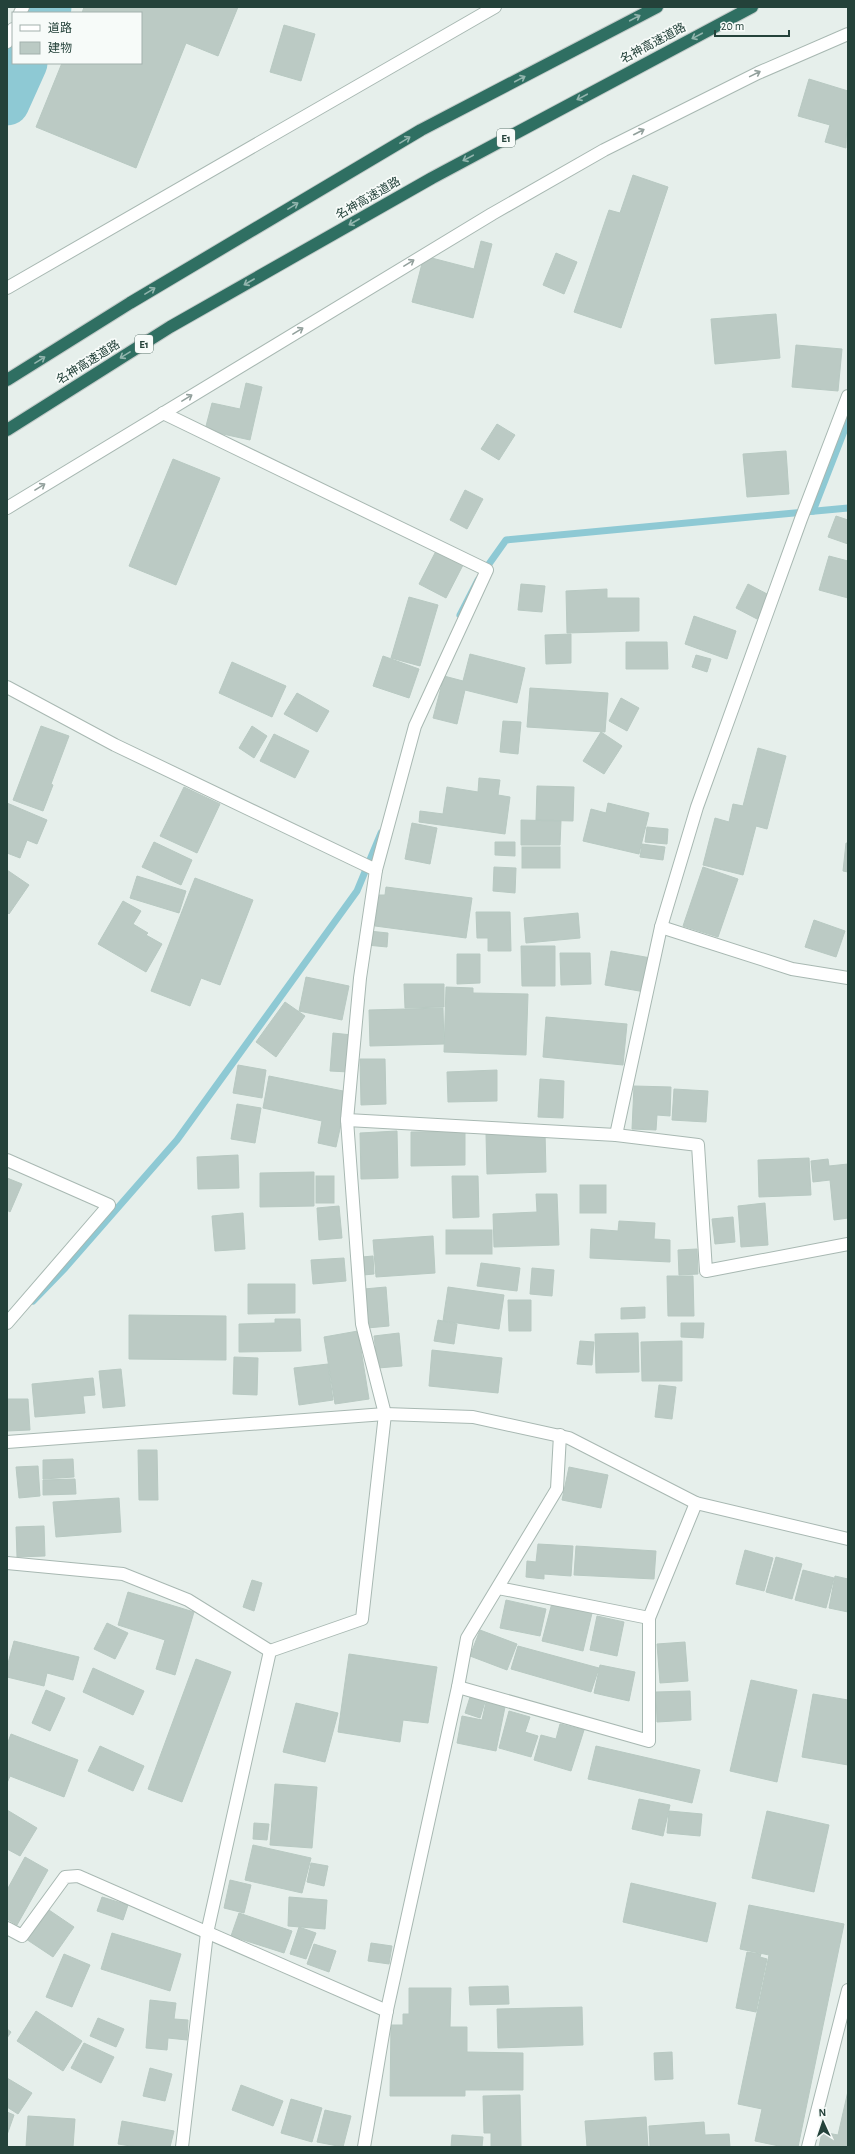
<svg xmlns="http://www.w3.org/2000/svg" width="855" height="2154" font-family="'Alegreya Sans','Noto Sans JP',sans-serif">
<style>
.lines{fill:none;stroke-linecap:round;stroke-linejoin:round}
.stream{stroke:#8ec9d4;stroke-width:7}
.river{stroke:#8ec9d4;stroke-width:45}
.building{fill:#bbcac4;stroke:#b8c9c2}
.street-casing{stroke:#a8b8b2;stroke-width:14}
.highway-casing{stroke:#c2cac8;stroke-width:14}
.street{stroke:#fff;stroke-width:12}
.highway{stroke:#2f6f62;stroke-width:12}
.oneway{stroke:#93b5ae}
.oneway2{stroke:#92a09c}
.labels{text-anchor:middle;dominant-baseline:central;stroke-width:3.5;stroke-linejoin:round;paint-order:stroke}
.shield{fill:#f7fbf9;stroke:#637a73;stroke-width:1}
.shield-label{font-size:11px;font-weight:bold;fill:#24423a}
.street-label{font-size:12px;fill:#24423a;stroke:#f7fbf9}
</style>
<rect width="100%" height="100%" fill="#e6efeb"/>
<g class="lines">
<g class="stream">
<polyline points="813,511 848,421"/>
<polyline points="484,571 506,540 848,508"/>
<polyline points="460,615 478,580"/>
<polyline points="33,1301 65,1268 177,1140 357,891 381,833"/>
</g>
<g class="river">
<polyline points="47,13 49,7"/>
<polyline points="7,103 25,63"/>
</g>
</g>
<g class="building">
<polygon points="84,7 238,7 218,56 186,43 136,168 36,127 62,63 141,63 141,13 82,13"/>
<polygon points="284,25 315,34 301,81 270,72"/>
<polygon points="809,79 848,91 846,148 825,142 830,125 798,116"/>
<polygon points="633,175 668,187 621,328 574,312 609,210 620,213"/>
<polygon points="481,241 492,244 473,318 412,302 424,256 474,269"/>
<polygon points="556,253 577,262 564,294 543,285"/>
<polygon points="776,314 780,358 715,364 711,319"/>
<polygon points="796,345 842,349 838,391 792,387"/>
<polygon points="246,383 262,387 250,440 205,430 212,403 240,409"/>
<polygon points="497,424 515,435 499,460 481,449"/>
<polygon points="786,451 789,494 747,497 743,454"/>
<polygon points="173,459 220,478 176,585 129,566"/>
<polygon points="465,490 483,499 467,529 450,520"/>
<polygon points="836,516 848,520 848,544 828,537"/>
<polygon points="436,551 463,565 446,598 419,584"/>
<polygon points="829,556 848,561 848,598 819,590"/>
<polygon points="521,584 545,586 542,612 518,610"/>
<polygon points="748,584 769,595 757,619 736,608"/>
<polygon points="607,589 607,598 639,598 639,631 567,633 566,591"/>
<polygon points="409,597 438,605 420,666 391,658"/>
<polygon points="694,616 736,631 727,659 685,644"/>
<polygon points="571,634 571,663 546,664 545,635"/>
<polygon points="626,642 667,642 668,669 626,669"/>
<polygon points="470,654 525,668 517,703 465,690 457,724 433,718 444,676 463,681"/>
<polygon points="696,655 711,659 707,672 692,667"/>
<polygon points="383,656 419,669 409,698 373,686"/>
<polygon points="232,662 286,686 272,717 219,693"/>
<polygon points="530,688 608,693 605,732 527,727"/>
<polygon points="297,693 329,711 317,732 284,714"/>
<polygon points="621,698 639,708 627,731 609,721"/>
<polygon points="503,721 521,722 518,754 500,752"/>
<polygon points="41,726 69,736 51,784 53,785 43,811 13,800"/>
<polygon points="252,726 267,736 254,758 239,748"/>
<polygon points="601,732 622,746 604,774 583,761"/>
<polygon points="274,734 309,751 295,778 260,761"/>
<polygon points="758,748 786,756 767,829 756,826 743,875 703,865 715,818 729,822 733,804 743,806"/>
<polygon points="479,778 500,780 498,795 510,797 505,834 419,822 420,811 443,814 447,787 478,792"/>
<polygon points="537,786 574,787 573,821 536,820"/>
<polygon points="184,787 220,804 197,853 160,836"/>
<polygon points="7,803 47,820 37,844 27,840 20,858 7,853"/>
<polygon points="608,803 649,813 639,854 583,841 591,809 606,813"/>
<polygon points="521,820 561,821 560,845 521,845"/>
<polygon points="412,823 437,828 430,864 405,859"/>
<polygon points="647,827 668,829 667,844 645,842"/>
<polygon points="154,842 192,860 181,885 142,867"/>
<polygon points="495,842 515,842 515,856 495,855"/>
<polygon points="846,843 848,843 848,872 843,871"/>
<polygon points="642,844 665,847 663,860 640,857"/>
<rect x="522" y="847" width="38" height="21"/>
<polygon points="494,867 516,868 515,893 493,891"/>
<polygon points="703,867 738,879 718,937 683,926"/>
<polygon points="7,870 29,885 9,914 7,912"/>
<polygon points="137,876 186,891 179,913 130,898"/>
<polygon points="195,878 253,900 220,985 201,978 190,1006 151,991"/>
<polygon points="386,887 472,898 466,938 375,926 379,895 385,895"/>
<polygon points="123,901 141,911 133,924 148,933 146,935 162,944 146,972 98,944"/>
<polygon points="476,912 510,912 511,951 488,951 488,938 477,938"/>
<polygon points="578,913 580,938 526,943 524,918"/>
<polygon points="814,920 845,931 836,957 805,947"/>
<polygon points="369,931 388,933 387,947 367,945"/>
<polygon points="521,946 555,946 555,986 522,986"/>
<polygon points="611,951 651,958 645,992 605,985"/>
<polygon points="560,953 590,953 591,984 561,985"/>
<polygon points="457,954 480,954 480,983 457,984"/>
<polygon points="306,977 349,986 342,1020 299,1011"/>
<polygon points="404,984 444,984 444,1007 405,1008"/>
<polygon points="446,987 473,988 473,993 528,994 526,1055 444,1052"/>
<polygon points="285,1002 305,1016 276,1057 256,1042"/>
<polygon points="443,1008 444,1044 370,1046 369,1010"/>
<polygon points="546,1017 627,1024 623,1065 543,1057"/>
<polygon points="333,1033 352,1035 349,1072 330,1071"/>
<polygon points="360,1059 385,1059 386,1104 361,1105"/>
<polygon points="238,1065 266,1070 262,1098 233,1093"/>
<polygon points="497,1070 497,1101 448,1102 447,1072"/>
<polygon points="269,1076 348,1092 336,1147 318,1143 322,1121 263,1108"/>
<polygon points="540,1079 564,1081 563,1118 538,1117"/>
<polygon points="634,1086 671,1087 670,1116 657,1115 656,1130 632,1129"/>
<polygon points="674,1089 708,1091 706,1122 672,1120"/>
<polygon points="237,1104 261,1108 255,1143 231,1139"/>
<polygon points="397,1131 398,1178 361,1179 360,1133"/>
<polygon points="465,1131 465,1165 411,1166 411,1132"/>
<polygon points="545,1132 546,1172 487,1174 486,1134"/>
<polygon points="238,1155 239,1188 198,1189 197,1157"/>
<polygon points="809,1158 811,1195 759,1197 758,1160"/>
<polygon points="828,1159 829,1166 848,1164 848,1218 834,1220 830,1180 813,1182 811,1161"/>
<polygon points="314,1172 314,1206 260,1207 260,1173"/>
<rect x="316" y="1176" width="18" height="27"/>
<polygon points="452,1176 478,1176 479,1217 453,1218"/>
<polygon points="7,1178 22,1184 10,1212 7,1210"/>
<rect x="580" y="1185" width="26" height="28"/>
<polygon points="536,1194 557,1194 559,1245 494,1247 493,1214 537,1212"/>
<polygon points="765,1203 768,1245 741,1247 738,1206"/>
<polygon points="339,1206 342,1238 319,1240 317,1208"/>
<polygon points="243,1213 245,1249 215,1251 212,1216"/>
<polygon points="733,1217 735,1242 715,1244 712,1219"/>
<polygon points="619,1221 655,1223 654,1239 670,1240 670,1262 590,1258 591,1229 618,1231"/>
<rect x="446" y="1230" width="46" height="24"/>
<polygon points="433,1236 435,1273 376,1277 373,1240"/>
<polygon points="697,1249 698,1274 679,1275 678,1250"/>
<polygon points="373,1256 374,1274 363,1275 362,1257"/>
<polygon points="344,1258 346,1281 313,1284 311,1260"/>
<polygon points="481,1263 520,1268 517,1291 477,1286"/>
<polygon points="532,1268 554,1270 552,1296 530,1294"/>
<polygon points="667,1276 693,1276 694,1316 668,1316"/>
<polygon points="248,1284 295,1284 295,1313 248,1314"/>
<polygon points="386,1287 389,1326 367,1328 364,1289"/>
<polygon points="448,1287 504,1295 499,1329 443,1321"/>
<polygon points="508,1300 531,1300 531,1331 509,1331"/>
<polygon points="645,1307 645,1318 621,1319 621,1308"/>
<polygon points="129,1315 226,1316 226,1360 129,1359"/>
<polygon points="275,1319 300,1319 301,1351 239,1352 239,1324 275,1323"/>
<polygon points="438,1320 457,1324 454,1344 434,1341"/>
<polygon points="681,1323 704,1323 703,1338 681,1337"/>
<polygon points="358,1331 369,1399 335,1404 324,1337"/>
<polygon points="399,1333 402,1366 378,1368 374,1336"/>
<polygon points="638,1333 639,1372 596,1373 595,1334"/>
<polygon points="580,1341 594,1342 592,1365 577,1364"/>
<polygon points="682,1341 682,1381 642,1381 641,1342"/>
<polygon points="432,1350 502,1358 498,1393 429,1386"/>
<polygon points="234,1357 258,1358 257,1395 233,1394"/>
<polygon points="328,1364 333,1400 299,1405 294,1368"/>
<polygon points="121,1369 125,1406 103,1408 99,1371"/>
<polygon points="93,1378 95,1395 83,1396 85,1413 35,1417 32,1384"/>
<polygon points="659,1385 676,1387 672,1419 655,1417"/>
<polygon points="7,1399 28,1399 30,1430 7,1431"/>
<polygon points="138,1450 157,1450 158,1500 139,1500"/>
<polygon points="73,1459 74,1477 43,1479 43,1460"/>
<polygon points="38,1466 40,1496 19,1498 16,1467"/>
<polygon points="569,1467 608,1475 601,1508 562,1500"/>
<polygon points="75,1479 76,1494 43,1495 43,1480"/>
<polygon points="119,1498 121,1532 56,1537 53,1502"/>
<polygon points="44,1526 45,1556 17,1557 16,1527"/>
<polygon points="538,1544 573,1546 571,1576 544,1574 544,1579 526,1577 527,1561 536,1562"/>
<polygon points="576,1546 656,1551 654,1579 574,1575"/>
<polygon points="745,1550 773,1558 764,1591 736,1584"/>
<polygon points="776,1557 802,1564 792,1599 766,1592"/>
<polygon points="803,1570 834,1578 826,1608 795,1600"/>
<polygon points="835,1576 848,1579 848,1612 829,1608"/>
<polygon points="252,1580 262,1583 254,1611 243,1607"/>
<polygon points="128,1592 194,1612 175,1675 156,1669 165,1640 118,1625"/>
<polygon points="506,1600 546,1609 540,1636 500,1628"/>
<polygon points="552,1603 592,1613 583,1651 542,1641"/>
<polygon points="597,1616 624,1622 617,1656 590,1650"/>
<polygon points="107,1623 128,1633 115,1659 94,1649"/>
<polygon points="480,1630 517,1644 507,1670 470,1656"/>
<polygon points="14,1641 79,1657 73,1680 47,1673 44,1686 7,1677 7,1667"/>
<polygon points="685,1642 688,1681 660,1683 657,1644"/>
<polygon points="518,1646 599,1668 591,1692 511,1669"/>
<polygon points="349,1654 437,1667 428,1723 403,1720 400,1742 338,1732"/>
<polygon points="196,1659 231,1672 182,1802 148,1789"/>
<polygon points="600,1665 635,1672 629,1701 594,1693"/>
<polygon points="93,1668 144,1691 133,1715 83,1692"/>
<polygon points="751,1680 797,1690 777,1782 730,1771"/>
<polygon points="46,1690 65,1698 50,1731 32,1723"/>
<polygon points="690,1691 691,1720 657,1722 656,1692"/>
<polygon points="813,1694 848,1700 848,1765 802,1757"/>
<polygon points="470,1697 485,1702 480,1718 465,1713"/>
<polygon points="486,1702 505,1707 496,1751 457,1743 462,1716 482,1720"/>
<polygon points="296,1703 338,1713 325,1762 283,1752"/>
<polygon points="509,1711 530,1717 525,1732 538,1736 531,1757 499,1748"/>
<polygon points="560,1724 584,1730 571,1771 534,1760 541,1735 556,1739"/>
<polygon points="11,1734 78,1760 64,1797 10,1776 7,1783 7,1745"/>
<polygon points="100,1746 144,1766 133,1791 88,1771"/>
<polygon points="596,1746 700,1770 692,1803 588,1779"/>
<polygon points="275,1784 317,1787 312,1848 270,1845"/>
<polygon points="639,1799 670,1805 663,1836 632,1829"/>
<polygon points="7,1810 37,1828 20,1856 7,1849"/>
<polygon points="669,1811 702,1814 700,1836 667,1833"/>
<polygon points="767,1811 829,1825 814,1892 752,1878"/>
<polygon points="254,1823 269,1824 267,1840 253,1839"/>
<polygon points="253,1845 311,1858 302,1893 245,1880"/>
<polygon points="25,1857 48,1870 17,1925 7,1919 7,1890"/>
<polygon points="311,1863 328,1866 324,1886 307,1882"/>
<polygon points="230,1880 251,1885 244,1913 224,1908"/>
<polygon points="631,1883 716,1903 707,1942 623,1922"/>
<polygon points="102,1897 128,1905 123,1920 97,1911"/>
<polygon points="289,1897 327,1900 325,1929 288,1926"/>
<polygon points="749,1905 844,1924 798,2147 784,2147 755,2141 762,2109 738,2104 769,1955 740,1949"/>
<polygon points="46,1908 74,1927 53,1957 26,1939"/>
<polygon points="239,1913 292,1931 284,1953 231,1936"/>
<polygon points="299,1927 316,1933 306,1959 290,1954"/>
<polygon points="112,1933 181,1954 170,1991 101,1969"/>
<polygon points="371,1943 392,1946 389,1964 368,1961"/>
<polygon points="314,1944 336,1951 329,1972 307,1964"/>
<polygon points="747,1952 761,1954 760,1957 767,1959 756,2012 736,2008"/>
<polygon points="64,1954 90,1965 72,2007 46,1997"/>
<polygon points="508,1986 509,2004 470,2005 469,1987"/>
<polygon points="409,1988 451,1988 450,2027 467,2027 467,2052 523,2053 523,2090 465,2090 465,2096 390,2096 391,2025 403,2025 403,2014 409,2014"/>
<polygon points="150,2000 176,2003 174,2019 188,2020 187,2040 168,2038 167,2050 146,2048"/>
<polygon points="582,2007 583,2045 498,2048 497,2009"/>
<polygon points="36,2011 82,2041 63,2071 17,2041"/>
<polygon points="98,2018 124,2029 116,2047 90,2036"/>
<polygon points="7,2029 11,2032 7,2038"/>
<polygon points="84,2043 114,2057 101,2083 71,2068"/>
<polygon points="672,2052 673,2079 655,2080 654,2053"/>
<polygon points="150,2068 172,2074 165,2101 143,2096"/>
<polygon points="7,2078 32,2093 18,2114 7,2107"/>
<polygon points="241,2085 283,2101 273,2126 232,2110"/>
<polygon points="848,2091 848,2147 819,2147 822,2132 838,2135"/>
<polygon points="520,2095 521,2147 491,2147 491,2133 484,2133 483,2096"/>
<polygon points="291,2099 322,2108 312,2142 281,2133"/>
<polygon points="325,2110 351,2116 343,2147 317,2142"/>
<polygon points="7,2112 14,2115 7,2135"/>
<polygon points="28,2116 75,2119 73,2147 26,2147"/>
<polygon points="646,2117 648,2147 587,2147 585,2121"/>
<polygon points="122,2121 174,2131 170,2147 137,2147 118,2144"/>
<polygon points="704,2122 705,2135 729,2134 730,2147 650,2147 649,2126"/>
<polygon points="452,2135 483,2137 482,2147 451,2147"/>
</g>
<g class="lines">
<defs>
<g id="street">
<polyline points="20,13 23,7"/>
<polyline points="7,42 13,29"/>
<polyline points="7,288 495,7"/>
<polyline points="163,413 487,570 415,726 376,870 360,978 347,1120 362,1324 385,1414 362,1619 270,1651 207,1933 182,2147"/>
<polyline points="7,508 492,214 604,150 758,73 848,34"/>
<polyline points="7,687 115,745 376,870"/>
<polyline points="661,927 792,969 848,978"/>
<polyline points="347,1120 616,1135 698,1145 706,1271 848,1244"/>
<polyline points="616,1135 661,927 697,807 801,519 848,396"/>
<polyline points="7,1160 109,1205 7,1323"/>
<polyline points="560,1435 557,1489 467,1638 458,1687 649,1741 649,1618 696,1503"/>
<polyline points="7,1442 385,1414 473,1417 569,1438 696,1503 848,1539"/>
<polyline points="7,1563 123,1574 188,1600 270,1651"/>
<polyline points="498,1588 649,1618"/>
<polyline points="7,1928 22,1936 65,1877 78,1876 387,2011"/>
<polyline points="364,2147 387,2010 458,1687"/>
<polyline points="808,2147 848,1990"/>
</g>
<g id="highway">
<polyline points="7,380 130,303 421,130 657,7"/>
<polyline points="7,430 170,327 432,178 752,7"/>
</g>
</defs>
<use href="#street" class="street-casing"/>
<use href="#highway" class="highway-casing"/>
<use href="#street" class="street"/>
<use href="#highway" class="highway"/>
</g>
<defs><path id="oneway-shaft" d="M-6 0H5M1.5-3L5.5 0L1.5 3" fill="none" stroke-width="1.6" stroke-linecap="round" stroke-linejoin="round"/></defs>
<g class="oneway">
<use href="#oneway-shaft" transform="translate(635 18) rotate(-28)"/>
<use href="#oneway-shaft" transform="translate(697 36) rotate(152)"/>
<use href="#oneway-shaft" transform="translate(520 79) rotate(-28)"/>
<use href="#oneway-shaft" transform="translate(582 97) rotate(152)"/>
<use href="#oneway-shaft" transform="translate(405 140) rotate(-31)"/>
<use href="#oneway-shaft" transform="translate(468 158) rotate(152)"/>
<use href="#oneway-shaft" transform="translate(293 206) rotate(-31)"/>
<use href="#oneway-shaft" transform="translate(354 222) rotate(150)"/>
<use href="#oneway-shaft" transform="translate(249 282) rotate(150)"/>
<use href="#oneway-shaft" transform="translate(150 291) rotate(-31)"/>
<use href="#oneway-shaft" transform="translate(125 355) rotate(148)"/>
<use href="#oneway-shaft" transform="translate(40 360) rotate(-32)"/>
</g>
<g class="oneway2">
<use href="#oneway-shaft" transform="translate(755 74) rotate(-26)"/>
<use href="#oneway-shaft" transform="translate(639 132) rotate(-27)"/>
<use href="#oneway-shaft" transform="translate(409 263) rotate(-31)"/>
<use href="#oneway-shaft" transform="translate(298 331) rotate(-31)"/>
<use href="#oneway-shaft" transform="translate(187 398) rotate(-31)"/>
<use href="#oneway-shaft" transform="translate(40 487) rotate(-32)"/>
</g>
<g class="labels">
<g class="shield">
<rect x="497" y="129" width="18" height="18" rx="3"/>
<rect x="135" y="335" width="18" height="18" rx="3"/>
</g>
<g class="shield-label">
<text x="506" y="138">E1</text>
<text x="144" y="344">E1</text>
</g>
<g class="street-label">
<text transform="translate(653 43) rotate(-28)">名神高速道路</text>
<text transform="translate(368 198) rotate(-30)">名神高速道路</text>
<text transform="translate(88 362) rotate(-32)">名神高速道路</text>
</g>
</g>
<rect width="855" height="2154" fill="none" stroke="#24423a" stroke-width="16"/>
<rect x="12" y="12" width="130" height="52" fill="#f7fbf9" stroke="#a3b1ad"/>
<rect x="20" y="25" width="20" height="6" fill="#ffffff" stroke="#a3b1ad"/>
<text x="48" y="32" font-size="12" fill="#24423a">道路</text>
<rect x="20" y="42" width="20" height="12" fill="#bbcac4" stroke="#a3b1ad"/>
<text x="48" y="52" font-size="12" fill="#24423a">建物</text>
<g transform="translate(823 2122) rotate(357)" stroke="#f7fbf9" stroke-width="3" paint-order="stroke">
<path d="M0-3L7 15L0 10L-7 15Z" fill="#24423a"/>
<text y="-6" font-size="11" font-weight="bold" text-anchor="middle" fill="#24423a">N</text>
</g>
<path d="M715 30v6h74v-6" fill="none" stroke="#24423a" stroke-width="2"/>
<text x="721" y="30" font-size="12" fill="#24423a" stroke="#f7fbf9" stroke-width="3" paint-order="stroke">20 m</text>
</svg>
